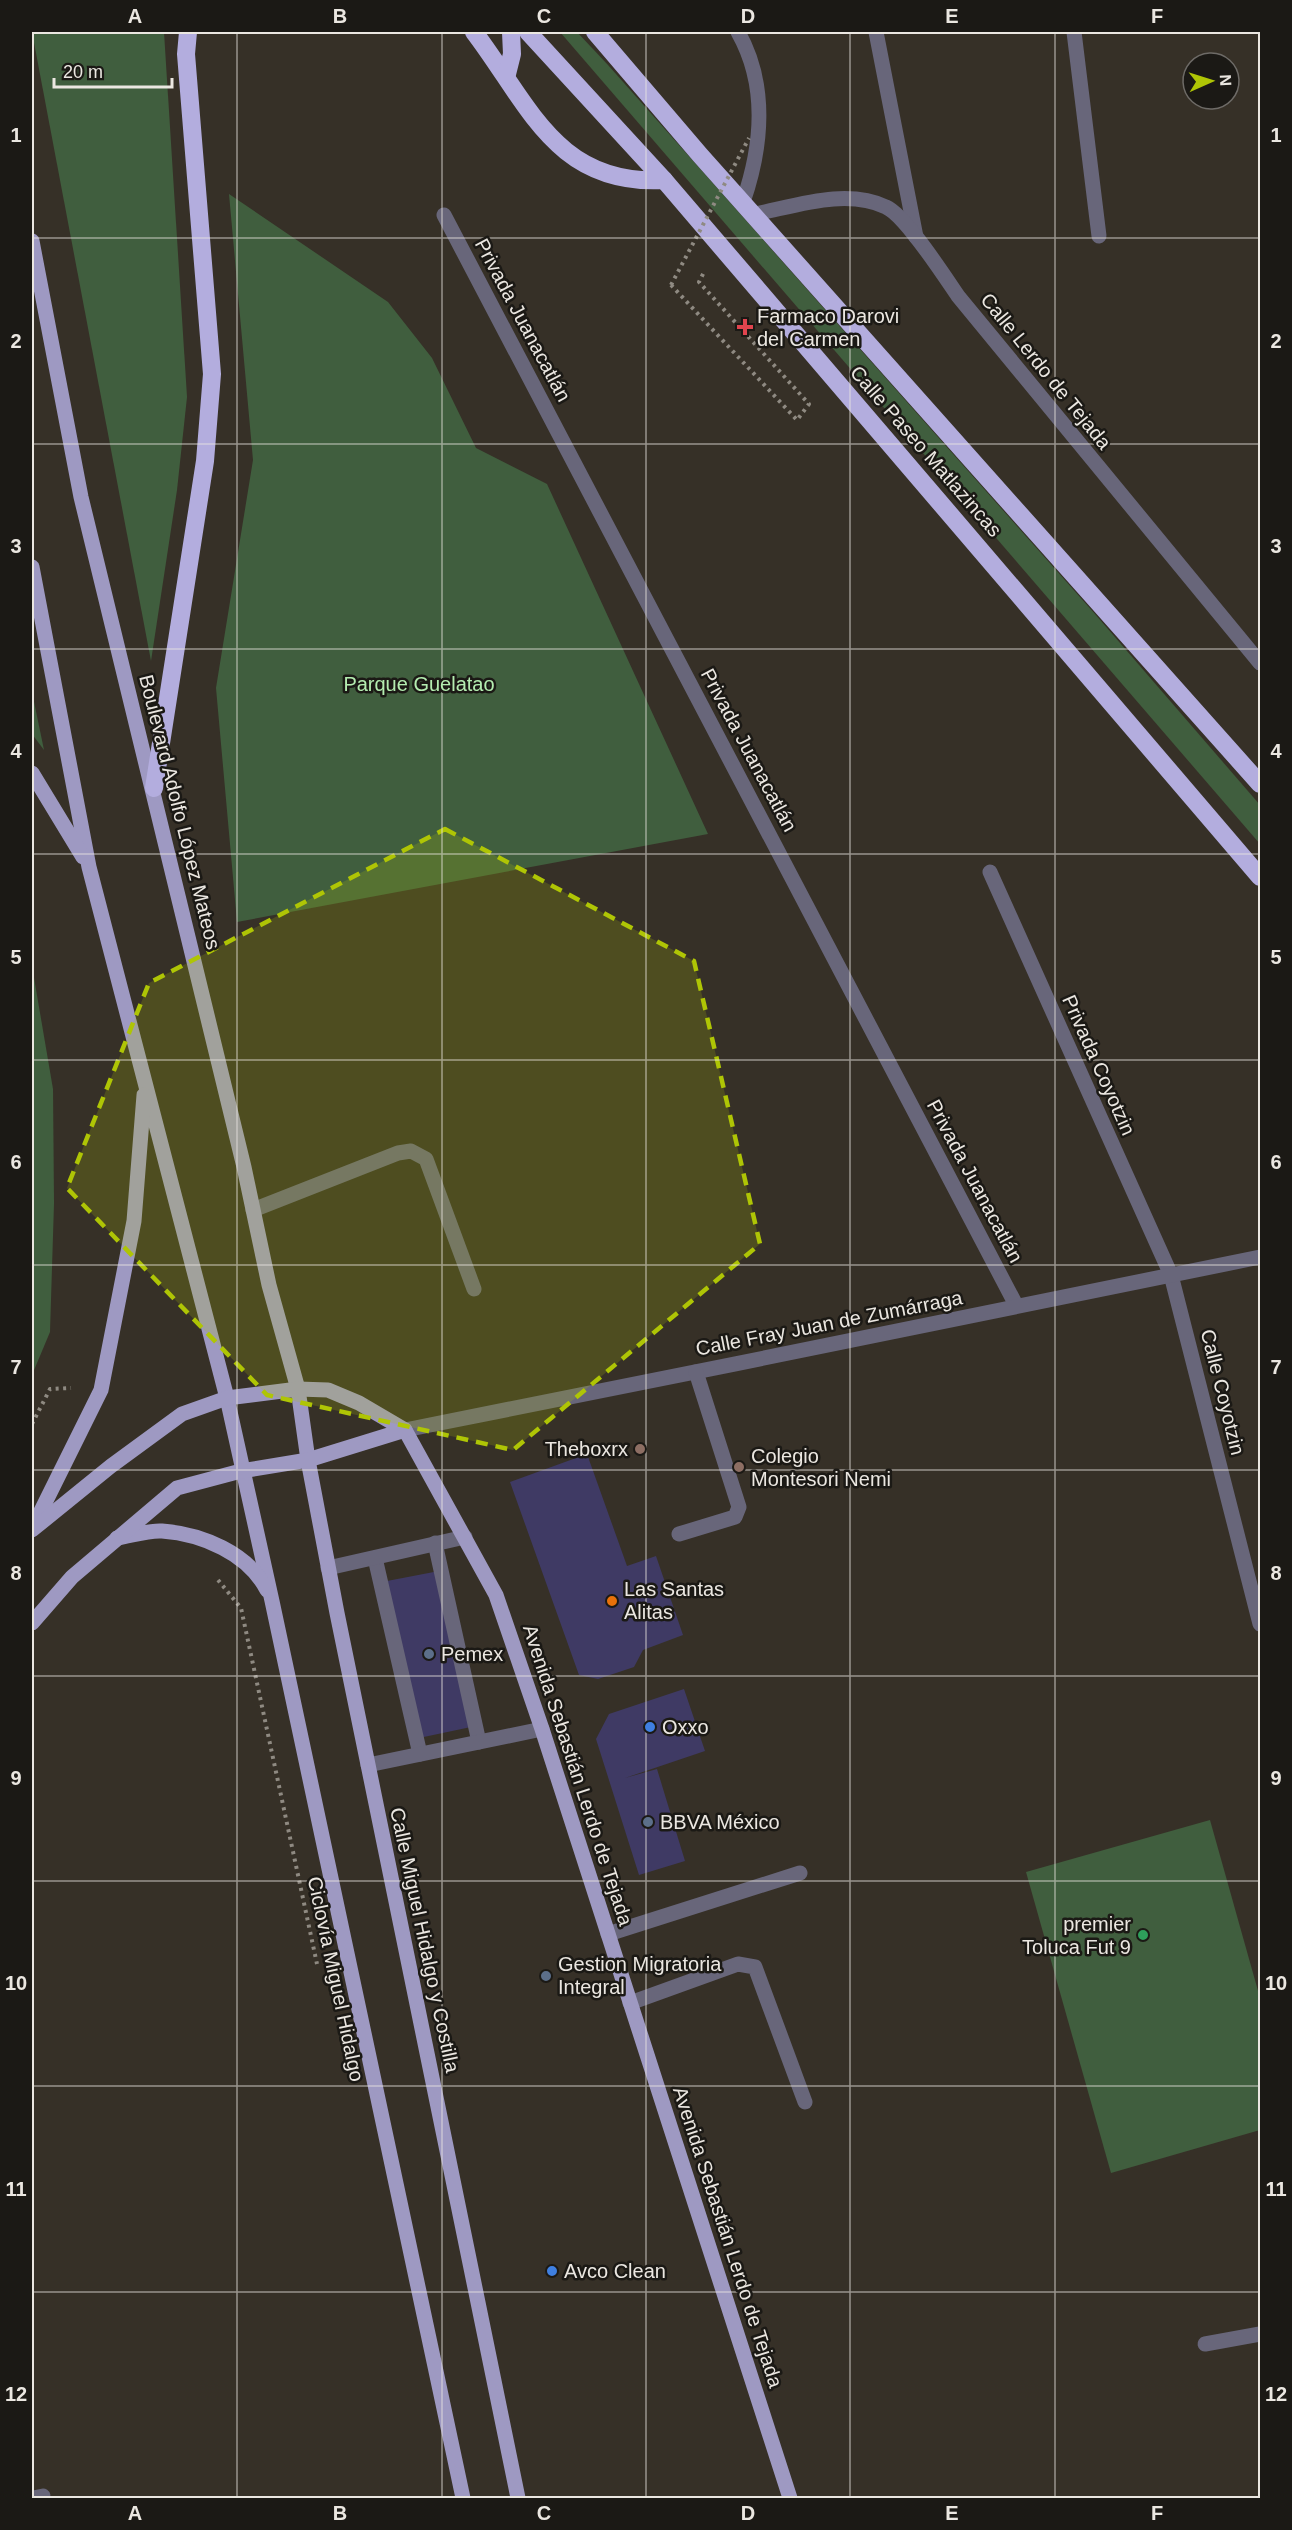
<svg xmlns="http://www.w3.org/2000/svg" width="1292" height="2530" font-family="Helvetica,sans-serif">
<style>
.green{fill:#405e3e}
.building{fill:#3f3a64}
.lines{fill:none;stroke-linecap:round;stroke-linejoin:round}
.path{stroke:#8f8a82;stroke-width:4;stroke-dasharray:3 4.5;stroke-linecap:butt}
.minor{stroke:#68667a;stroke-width:15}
.major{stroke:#9e99c2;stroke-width:15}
.highway{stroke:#b3adde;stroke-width:18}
.path-bridge{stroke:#8f8a82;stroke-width:4;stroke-dasharray:3 4.5;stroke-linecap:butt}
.marked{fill:#afc505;fill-opacity:0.2;stroke:#afc505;stroke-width:4.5;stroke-dasharray:12 8;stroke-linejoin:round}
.grid{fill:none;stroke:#ebe7e1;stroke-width:1.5;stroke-opacity:0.55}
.health-dot{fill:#e0444e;stroke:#1b1915;stroke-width:2}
.education-dot{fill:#8d6e63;stroke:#1b1915;stroke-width:2}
.food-dot{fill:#e8710a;stroke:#1b1915;stroke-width:2}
.service-dot{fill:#5c6f8a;stroke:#1b1915;stroke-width:2}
.shop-dot{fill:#3f7fe0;stroke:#1b1915;stroke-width:2}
.leisure-dot{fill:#2e9e5b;stroke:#1b1915;stroke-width:2}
.labels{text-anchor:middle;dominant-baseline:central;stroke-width:5;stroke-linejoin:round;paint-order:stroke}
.poi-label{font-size:20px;fill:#ebe7e1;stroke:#1b1915;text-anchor:start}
.street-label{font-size:20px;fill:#ebe7e1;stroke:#1b1915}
.park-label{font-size:20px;fill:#b4edb0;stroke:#1b1915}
.neatline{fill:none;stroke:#ebe7e1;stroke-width:2}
.grid-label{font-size:20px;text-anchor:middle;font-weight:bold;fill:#ebe7e1}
</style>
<rect width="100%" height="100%" fill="#363027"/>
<g class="green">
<polygon points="32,32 164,32 187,397 177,490 151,661"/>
<polygon points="560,32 577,32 608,65 1095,614 1260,805 1260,844"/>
<polygon points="229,194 388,302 432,358 476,448 547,484 708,834 237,922 216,688 253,460"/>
<polygon points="32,692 44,750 32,734"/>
<polygon points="32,966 53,1089 54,1203 50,1332 32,1375"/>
<polygon points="1210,1820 1260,1998 1260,2130 1111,2173 1026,1872"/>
</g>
<g class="building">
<polygon points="587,1454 627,1566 656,1556 683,1635 643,1650 634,1667 598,1679 579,1675 510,1482"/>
<polygon points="439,1571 471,1727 419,1738 387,1581"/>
<polygon points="684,1689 705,1751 625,1778 657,1769 685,1861 639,1875 596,1739 609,1714"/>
</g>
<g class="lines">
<g class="path">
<polyline points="671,285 797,420 809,404 699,282 704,272"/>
<polyline points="32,1424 50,1389 71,1388"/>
<polyline points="218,1580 241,1608 317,1964"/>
</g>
<g class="minor">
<path d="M738,32C768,85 762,147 743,202"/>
<polyline points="876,32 916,237"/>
<polyline points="1074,32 1099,236"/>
<path d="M755,214C796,206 846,188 886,207C905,215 945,277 958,296L1260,663"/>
<polyline points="444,215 1016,1305"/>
<polyline points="990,872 1171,1275 1260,1624"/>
<polyline points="253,1210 398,1153 411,1151 426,1159 474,1289"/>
<path d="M405,1430C690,1373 976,1316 1260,1257"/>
<polyline points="679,1534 735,1517 739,1507 696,1372"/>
<polyline points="435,1543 479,1742"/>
<polyline points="375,1558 420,1754"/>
<polyline points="328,1568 465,1537"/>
<polyline points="368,1765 542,1729"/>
<polyline points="608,1934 800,1873"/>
<polyline points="630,2003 738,1964 755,1967 805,2102"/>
<polyline points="1205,2344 1260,2334"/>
<polyline points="33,2498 43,2496"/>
</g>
<g class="major">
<polyline points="32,241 81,497 244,1167 269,1285 298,1389 308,1460 337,1613 518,2498"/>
<polyline points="32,567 89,867 227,1398 272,1601 463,2498"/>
<polyline points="32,773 83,857"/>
<polyline points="34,1525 101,1390 134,1221 144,1095"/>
<polyline points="32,1530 111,1466 182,1414 227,1398 298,1389 328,1390 359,1403 405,1430 496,1595 542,1729 790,2498"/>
<path d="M117,1538C131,1536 148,1530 162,1531C202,1534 248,1553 267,1590"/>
<polyline points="32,1623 72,1577 177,1488 241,1471 308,1460 405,1430"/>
</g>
<g class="highway">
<path d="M474,32C529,104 556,186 664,180"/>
<polyline points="528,32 664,180 1260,877"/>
<polyline points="595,32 700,155 1260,784"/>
<polyline points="507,74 512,54 511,32"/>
<polyline points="154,788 205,461 212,374 186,54 188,32"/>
</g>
<polyline class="path-bridge" points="671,285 749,138"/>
</g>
<path class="marked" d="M445,829L694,961L760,1244L513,1450L267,1395L67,1188L149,983Z"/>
<path class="grid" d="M237,32V2498M442,32V2498M646,32V2498M850,32V2498M1055,32V2498M32,238H1260M32,444H1260M32,649H1260M32,854H1260M32,1060H1260M32,1265H1260M32,1470H1260M32,1676H1260M32,1881H1260M32,2086H1260M32,2292H1260"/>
<path class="health-dot" d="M742 318h6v6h6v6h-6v6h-6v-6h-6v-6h6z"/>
<g class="education-dot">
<circle cx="640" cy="1449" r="6"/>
<circle cx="739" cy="1467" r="6"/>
</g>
<circle class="food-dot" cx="612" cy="1601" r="6"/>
<g class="service-dot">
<circle cx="429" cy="1654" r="6"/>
<circle cx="648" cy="1822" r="6"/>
<circle cx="546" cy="1976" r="6"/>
</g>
<g class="shop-dot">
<circle cx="650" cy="1727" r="6"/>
<circle cx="552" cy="2271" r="6"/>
</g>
<circle class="leisure-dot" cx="1143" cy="1935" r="6"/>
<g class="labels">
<g class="poi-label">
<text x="757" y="316">Farmaco Darovi<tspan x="757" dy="23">del Carmen</tspan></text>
<text x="628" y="1449" text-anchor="end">Theboxrx</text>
<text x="751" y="1456">Colegio<tspan x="751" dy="23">Montesori Nemi</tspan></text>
<text x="624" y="1589">Las Santas<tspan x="624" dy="23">Alitas</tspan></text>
<text x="441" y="1654">Pemex</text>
<text x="662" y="1727">Oxxo</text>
<text x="660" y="1822">BBVA México</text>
<text x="1131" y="1924" text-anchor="end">premier<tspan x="1131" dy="23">Toluca Fut 9</tspan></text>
<text x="558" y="1964">Gestion Migratoria<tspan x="558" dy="23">Integral</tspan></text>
<text x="564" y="2271">Avco Clean</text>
</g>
<g class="street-label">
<text transform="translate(523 320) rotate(62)">Privada Juanacatlán</text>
<text transform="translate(1046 371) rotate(51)">Calle Lerdo de Tejada</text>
<text transform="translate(926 451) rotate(49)">Calle Paseo Matlazincas</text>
<text transform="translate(749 750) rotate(62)">Privada Juanacatlán</text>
<text transform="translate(180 812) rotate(76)">Boulevard Adolfo López Mateos</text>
<text transform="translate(1099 1065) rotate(66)">Privada Coyotzin</text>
<text transform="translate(975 1181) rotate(62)">Privada Juanacatlán</text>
<text transform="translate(829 1323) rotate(-11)">Calle Fray Juan de Zumárraga</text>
<text transform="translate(1223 1392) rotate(76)">Calle Coyotzin</text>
<text transform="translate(578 1775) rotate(72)">Avenida Sebastián Lerdo de Tejada</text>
<text transform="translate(425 1940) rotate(78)">Calle Miguel Hidalgo y Costilla</text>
<text transform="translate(336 1979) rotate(78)">Ciclovía Miguel Hidalgo</text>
<text transform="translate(728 2237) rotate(72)">Avenida Sebastián Lerdo de Tejada</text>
</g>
<g class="park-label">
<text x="419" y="684">Parque Guelatao</text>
</g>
</g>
<rect width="1292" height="2530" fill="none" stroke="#1b1915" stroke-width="66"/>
<g transform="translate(1211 81) rotate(87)"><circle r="28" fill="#1b1915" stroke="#6e6b67" stroke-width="1.5"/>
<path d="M0-4.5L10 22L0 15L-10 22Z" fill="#afc505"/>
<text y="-9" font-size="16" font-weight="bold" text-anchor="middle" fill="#ebe7e1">N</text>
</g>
<path d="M54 78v9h118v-9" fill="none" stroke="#ebe7e1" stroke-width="3"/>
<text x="63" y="78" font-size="18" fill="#ebe7e1" stroke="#1b1915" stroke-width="4.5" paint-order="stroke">20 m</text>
<rect x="33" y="33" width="1226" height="2464" class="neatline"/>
<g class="grid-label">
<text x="135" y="23">A</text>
<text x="340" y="23">B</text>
<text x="544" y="23">C</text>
<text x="748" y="23">D</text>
<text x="952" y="23">E</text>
<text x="1157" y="23">F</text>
<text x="16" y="142">1</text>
<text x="1276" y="142">1</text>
<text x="16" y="348">2</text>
<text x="1276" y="348">2</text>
<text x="16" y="553">3</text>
<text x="1276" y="553">3</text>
<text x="16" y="758">4</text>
<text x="1276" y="758">4</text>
<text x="16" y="964">5</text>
<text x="1276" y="964">5</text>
<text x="16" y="1169">6</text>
<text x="1276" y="1169">6</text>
<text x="16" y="1374">7</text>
<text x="1276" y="1374">7</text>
<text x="16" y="1580">8</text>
<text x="1276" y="1580">8</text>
<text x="16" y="1785">9</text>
<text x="1276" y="1785">9</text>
<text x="16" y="1990">10</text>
<text x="1276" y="1990">10</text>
<text x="16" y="2196">11</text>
<text x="1276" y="2196">11</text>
<text x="16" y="2401">12</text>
<text x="1276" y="2401">12</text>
<text x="135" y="2520">A</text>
<text x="340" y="2520">B</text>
<text x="544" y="2520">C</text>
<text x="748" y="2520">D</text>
<text x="952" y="2520">E</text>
<text x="1157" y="2520">F</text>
</g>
</svg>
